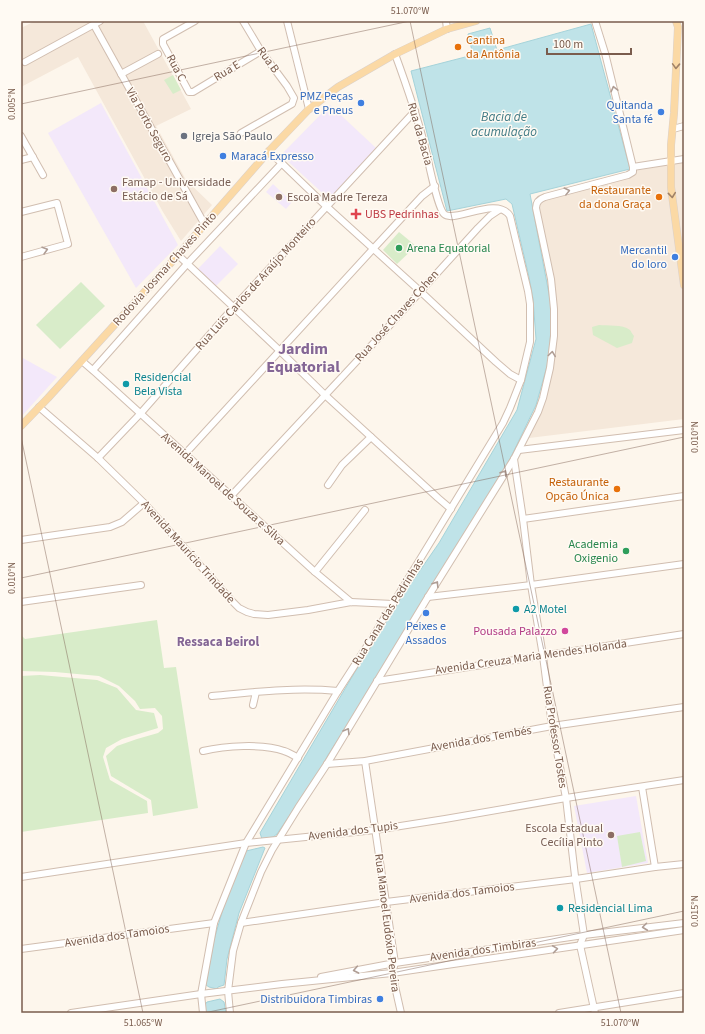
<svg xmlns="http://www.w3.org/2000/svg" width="705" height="1034" font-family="'Source Sans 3',sans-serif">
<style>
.residential{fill:#f5e8da}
.education{fill:#f3e8fa}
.green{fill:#d8ecc9}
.water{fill:#bfe3e8;stroke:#a5d3da}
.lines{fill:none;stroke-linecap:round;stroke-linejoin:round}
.minor-casing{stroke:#d1beb0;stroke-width:8}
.major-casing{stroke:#dad1cd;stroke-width:8}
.minor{stroke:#fff;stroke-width:6}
.major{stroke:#fbd9a5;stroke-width:7}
.oneway{stroke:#a18267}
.oneway2{stroke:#af9d94}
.ticks{fill:none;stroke:#7a5c4d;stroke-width:1;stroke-opacity:0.45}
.food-dot{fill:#e8710a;stroke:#fffaf3;stroke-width:1.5}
.shop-dot{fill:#3f7fe0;stroke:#fffaf3;stroke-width:1.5}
.worship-dot{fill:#6b7280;stroke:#fffaf3;stroke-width:1.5}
.education-dot{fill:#8d6e63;stroke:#fffaf3;stroke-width:1.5}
.health-dot{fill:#e0444e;stroke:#fffaf3;stroke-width:1.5}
.leisure-dot{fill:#2e9e5b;stroke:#fffaf3;stroke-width:1.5}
.culture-dot{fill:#0f9aa8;stroke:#fffaf3;stroke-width:1.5}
.hotel-dot{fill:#d1479c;stroke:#fffaf3;stroke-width:1.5}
.labels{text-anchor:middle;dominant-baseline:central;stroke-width:3;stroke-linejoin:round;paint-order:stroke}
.food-label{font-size:12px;fill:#c56008;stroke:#fffaf3;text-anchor:end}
.street-label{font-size:12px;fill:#7a5c4d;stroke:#fffaf3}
.shop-label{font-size:12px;fill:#366cbe;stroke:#fffaf3;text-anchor:end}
.worship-label{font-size:12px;fill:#5b616d;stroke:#fffaf3;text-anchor:start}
.education-label{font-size:12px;fill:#785e54;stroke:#fffaf3;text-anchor:start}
.health-label{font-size:12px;fill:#be3a42;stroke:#fffaf3;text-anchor:start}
.leisure-label{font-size:12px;fill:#27864d;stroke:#fffaf3;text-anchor:start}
.culture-label{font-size:12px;fill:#0d838f;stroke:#fffaf3;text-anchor:start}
.hotel-label{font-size:12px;fill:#b23c85;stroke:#fffaf3;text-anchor:end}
.water-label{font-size:13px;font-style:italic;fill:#437c86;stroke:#fffaf3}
.neighbourhood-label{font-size:13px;font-weight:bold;fill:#846695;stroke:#fffaf3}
.district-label{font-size:16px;font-weight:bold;fill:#846695;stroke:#fffaf3}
.neatline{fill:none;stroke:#7a5c4d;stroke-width:1.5}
.ticks-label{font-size:10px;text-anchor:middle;fill:#7a5c4d}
</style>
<rect width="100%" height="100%" fill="#fdf6ec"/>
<g class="residential">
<polygon points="35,21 143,21 191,109 156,126 186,180 212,205 181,241 163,212 78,57 21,87 21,28"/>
<polygon points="684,162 684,419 521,439 536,405 549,359 552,310 534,218 542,201 571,190 634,171"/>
</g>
<g class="education">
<polygon points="101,103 178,245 136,288 48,133"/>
<polygon points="330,105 376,148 329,199 281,155"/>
<polygon points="273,184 292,202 286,209 266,192"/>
<polygon points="220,246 238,264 215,287 196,271"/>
<polygon points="21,357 57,377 21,417"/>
<polygon points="636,796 648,863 587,873 574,806"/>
</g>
<g class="green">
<polygon points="173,75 181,90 173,94 164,80"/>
<polygon points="399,232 416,246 397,264 383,250"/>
<polygon points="81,282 105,306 60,349 36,325"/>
<path d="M599,325C608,326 622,324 630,330C631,331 632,334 634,336L632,343L617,348L593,335L592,327Z"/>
<polygon points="157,620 164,668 176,667 198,808 153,816 151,800 111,776 106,756 117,746 137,739 158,733 163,729 162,716 155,708 140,709 135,701 119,686 99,676 55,672 21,671 21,635 25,639"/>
<polygon points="40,675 97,680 117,688 136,710 154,713 158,728 122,739 106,748 103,757 110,780 147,801 148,813 21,832 21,676"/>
<polygon points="640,832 646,861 622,867 617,836"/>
</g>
<g class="water">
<polygon points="591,24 630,169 530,194 552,310 549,359 536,405 509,461 361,704 328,755 321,769 277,834 273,837 262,839 260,833 385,621 439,543 517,410 536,339 533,299 529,277 512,204 506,199 447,211 411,71 473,55 468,34 490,28 497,50"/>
<polygon points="263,847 265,848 239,913 227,959 224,985 218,987 217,989 209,987 206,985 214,940 227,895 246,851"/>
<polygon points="220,999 224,1002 226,1013 204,1013 204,1006 207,1002"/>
</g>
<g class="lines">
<defs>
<g id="minor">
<polyline points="195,21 163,39 163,44 189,92 193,92 261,51"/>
<polyline points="287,21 309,109"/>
<polyline points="446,21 447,29"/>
<polyline points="595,21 605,53 633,167"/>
<polyline points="94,25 205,225"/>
<polyline points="25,62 100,21"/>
<polyline points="121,74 158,54"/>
<polyline points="673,129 684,126"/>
<polyline points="241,133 292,104 294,98 287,86 261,51 243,21"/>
<polyline points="21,136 43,175"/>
<polyline points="269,151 326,206 420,291 496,362 510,374 521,380"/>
<polyline points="21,160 33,157"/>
<polyline points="633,167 684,159"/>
<polyline points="21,212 57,203 68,244 21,257"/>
<polyline points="178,255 279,350 325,395 438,498 451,509"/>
<polyline points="82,361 97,374 315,572 351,602"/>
<polyline points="93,370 187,264 282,163"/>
<polyline points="39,407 98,458 144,503 231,600 239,608 247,612 254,614 268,615 308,610 351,602 393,604"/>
<polyline points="519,450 684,430"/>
<polyline points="185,454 373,249 422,196 435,186"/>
<polyline points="98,458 140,414 233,308 415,111"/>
<polyline points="514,459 523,519 531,585 543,656 552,726 566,798 575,876 584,935 580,945 595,1013"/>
<polyline points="328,485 342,465 371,437"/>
<polyline points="231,496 370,347 478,228 490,216 499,210"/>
<polyline points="523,519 684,496"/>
<polyline points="21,540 110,527 122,522 144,503"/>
<polyline points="315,572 365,510"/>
<polyline points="428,597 531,585 684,564"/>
<polyline points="21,602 141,585"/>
<polyline points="377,681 684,634"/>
<path d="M212,696C254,692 295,687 338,691"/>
<polyline points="253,705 256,692"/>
<path d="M203,751C224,746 263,743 284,751C288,752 293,755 298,758"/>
<polyline points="365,761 395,963 392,973 401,1013"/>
<polyline points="327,764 365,761 552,726 684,707"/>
<polyline points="642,787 655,867"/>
<polyline points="21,877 246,843 375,830 445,819 566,798 684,780"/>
<polyline points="241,923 386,902 576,879 655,867 684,864"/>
<polyline points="21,949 214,923"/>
<polyline points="321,977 395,963 584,935 684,923"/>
<polyline points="71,1013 201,994 282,984 392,973 684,930"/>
<path d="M203,1013L201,994L214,923L246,843L338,691L369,643L503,423L510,408L521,380L530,342V304L528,291L510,216C497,195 454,224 444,214C437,207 428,159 425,147C417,115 406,84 395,54"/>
<path d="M230,1013L228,991L233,951L241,923L261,872L272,850L298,808L327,764L428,597L514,459L538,412L543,398L550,368L554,336V309L551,279L536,208C536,202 539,199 545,197L628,175L633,172V167"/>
<polyline points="559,1013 684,993"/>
</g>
<g id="major">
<polyline points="676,21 678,27 674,113 671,145 671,187 684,285"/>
<polyline points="21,426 48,398 178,255 269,151 309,109 338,87 395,54 447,29 476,21"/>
</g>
</defs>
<use href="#minor" class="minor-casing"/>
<use href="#major" class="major-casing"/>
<use href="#minor" class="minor"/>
<use href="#major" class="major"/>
</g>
<defs><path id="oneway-chevron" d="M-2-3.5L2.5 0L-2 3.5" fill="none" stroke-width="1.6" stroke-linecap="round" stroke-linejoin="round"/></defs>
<g class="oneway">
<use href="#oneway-chevron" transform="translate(676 66) rotate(92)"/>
<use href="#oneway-chevron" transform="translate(672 195) rotate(84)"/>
</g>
<g class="oneway2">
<use href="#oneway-chevron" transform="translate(614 89) rotate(-104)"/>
<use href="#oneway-chevron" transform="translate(567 191) rotate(-14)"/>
<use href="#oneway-chevron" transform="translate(45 250) rotate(-16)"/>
<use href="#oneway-chevron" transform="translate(552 354) rotate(-82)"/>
<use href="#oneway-chevron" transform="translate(504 473) rotate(-58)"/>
<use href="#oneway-chevron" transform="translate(436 584) rotate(-58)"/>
<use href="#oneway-chevron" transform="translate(347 731) rotate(-59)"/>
<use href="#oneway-chevron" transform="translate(645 927) rotate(173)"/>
<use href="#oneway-chevron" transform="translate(555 949) rotate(-8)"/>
<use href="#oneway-chevron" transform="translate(356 970) rotate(169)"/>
</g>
<path class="ticks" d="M410,21L621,1013M21,104L410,21M21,437L143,1013M21,578L684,437M204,1013L684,911"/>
<g class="food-dot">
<circle cx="458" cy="47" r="4"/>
<circle cx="659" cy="197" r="4"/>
<circle cx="617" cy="489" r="4"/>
</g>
<g class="shop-dot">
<circle cx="361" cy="103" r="4"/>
<circle cx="661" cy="112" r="4"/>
<circle cx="223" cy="156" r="4"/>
<circle cx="675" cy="257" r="4"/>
<circle cx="426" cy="613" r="4"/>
<circle cx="380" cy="999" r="4"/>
</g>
<circle class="worship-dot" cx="184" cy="136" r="4"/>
<g class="education-dot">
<circle cx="114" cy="189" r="4"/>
<circle cx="279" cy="197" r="4"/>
<circle cx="611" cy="835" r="4"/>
</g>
<path class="health-dot" d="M354 208h4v4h4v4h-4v4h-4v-4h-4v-4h4z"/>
<g class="leisure-dot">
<circle cx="399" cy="248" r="4"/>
<circle cx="626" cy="551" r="4"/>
</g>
<g class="culture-dot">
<circle cx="126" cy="384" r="4"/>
<circle cx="516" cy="609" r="4"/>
<circle cx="560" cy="908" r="4"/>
</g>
<circle class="hotel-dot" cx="565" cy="631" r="4"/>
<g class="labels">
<g class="food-label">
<text x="466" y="40" text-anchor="start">Cantina<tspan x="466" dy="14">da Antônia</tspan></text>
<text x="651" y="190">Restaurante<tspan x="651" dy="14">da dona Graça</tspan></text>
<text x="609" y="482">Restaurante<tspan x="609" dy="14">Opção Única</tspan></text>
</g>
<g class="street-label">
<text transform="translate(268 60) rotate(54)">Rua B</text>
<text transform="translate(176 68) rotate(62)">Rua C</text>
<text transform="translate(227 71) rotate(-31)">Rua E</text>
<text transform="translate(149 125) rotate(61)">Via Porto Seguro</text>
<text transform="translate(420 134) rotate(74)">Rua da Bacia</text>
<text transform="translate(165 269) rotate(-48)">Rodovia Josmar Chaves Pinto</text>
<text transform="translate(256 284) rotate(-48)">Rua Luis Carlos de Araújo Monteiro</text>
<text transform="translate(397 316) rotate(-48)">Rua José Chaves Cohen</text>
<text transform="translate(223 489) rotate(42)">Avenida Manoel de Souza e Silva</text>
<text transform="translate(188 552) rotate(48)">Avenida Maurício Trindade</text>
<text transform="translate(388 612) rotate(-58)">Rua Canal das Pedrinhas</text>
<text transform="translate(531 657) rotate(-8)">Avenida Creuza Maria Mendes Holanda</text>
<text transform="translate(555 737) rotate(81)">Rua Professor Tostes</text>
<text transform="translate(481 739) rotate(-10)">Avenida dos Tembés</text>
<text transform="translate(353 831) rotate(-7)">Avenida dos Tupis</text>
<text transform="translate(462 893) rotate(-7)">Avenida dos Tamoios</text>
<text transform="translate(387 923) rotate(83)">Rua Manoel Eudóxio Pereira</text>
<text transform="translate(117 936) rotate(-8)">Avenida dos Tamoios</text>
<text transform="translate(483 950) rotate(-8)">Avenida dos Timbiras</text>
</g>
<g class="shop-label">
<text x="353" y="96">PMZ Peças<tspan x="353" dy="14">e Pneus</tspan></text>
<text x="653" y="105">Quitanda<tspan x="653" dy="14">Santa fé</tspan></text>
<text x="231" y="156" text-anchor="start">Maracá Expresso</text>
<text x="667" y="250">Mercantil<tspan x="667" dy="14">do loro</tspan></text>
<text x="426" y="626" text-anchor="middle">Peixes e<tspan x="426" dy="14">Assados</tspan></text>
<text x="372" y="999">Distribuidora Timbiras</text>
</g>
<g class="worship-label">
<text x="192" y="136">Igreja São Paulo</text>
</g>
<g class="education-label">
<text x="122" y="182">Famap - Universidade<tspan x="122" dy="14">Estácio de Sá</tspan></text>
<text x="287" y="197">Escola Madre Tereza</text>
<text x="603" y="828" text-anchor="end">Escola Estadual<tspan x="603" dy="14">Cecília Pinto</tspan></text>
</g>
<g class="health-label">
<text x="365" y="214">UBS Pedrinhas</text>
</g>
<g class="leisure-label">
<text x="407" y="248">Arena Equatorial</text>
<text x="618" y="544" text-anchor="end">Academia<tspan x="618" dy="14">Oxigenio</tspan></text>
</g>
<g class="culture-label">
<text x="134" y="377">Residencial<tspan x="134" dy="14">Bela Vista</tspan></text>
<text x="524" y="609">A2 Motel</text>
<text x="568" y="908">Residencial Lima</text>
</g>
<g class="hotel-label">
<text x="557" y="631">Pousada Palazzo</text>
</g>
<g class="water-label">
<text x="504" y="117">Bacia de<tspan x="504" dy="15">acumulação</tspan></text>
</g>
<g class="neighbourhood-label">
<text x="218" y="642">Ressaca Beirol</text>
</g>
<g class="district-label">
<text x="303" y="349">Jardim<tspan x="303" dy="18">Equatorial</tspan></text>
</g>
</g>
<rect width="705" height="1034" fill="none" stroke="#fffaf3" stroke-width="44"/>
<path d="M547 48v6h84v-6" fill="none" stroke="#7a5c4d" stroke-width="2"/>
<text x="553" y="48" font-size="12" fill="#7a5c4d" stroke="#fffaf3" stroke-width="3" paint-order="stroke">100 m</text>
<rect x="22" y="22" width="661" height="990" class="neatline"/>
<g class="ticks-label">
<text x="410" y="14">51.070°W</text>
<text transform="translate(11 104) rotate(-90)" y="4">0.005°N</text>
<text transform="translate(694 437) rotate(-90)" y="4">0.010°N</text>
<text transform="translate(11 578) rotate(-90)" y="4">0.010°N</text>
<text transform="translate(694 911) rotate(-90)" y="4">0.015°N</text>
<text x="143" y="1026">51.065°W</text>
<text x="620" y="1026">51.070°W</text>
</g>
</svg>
